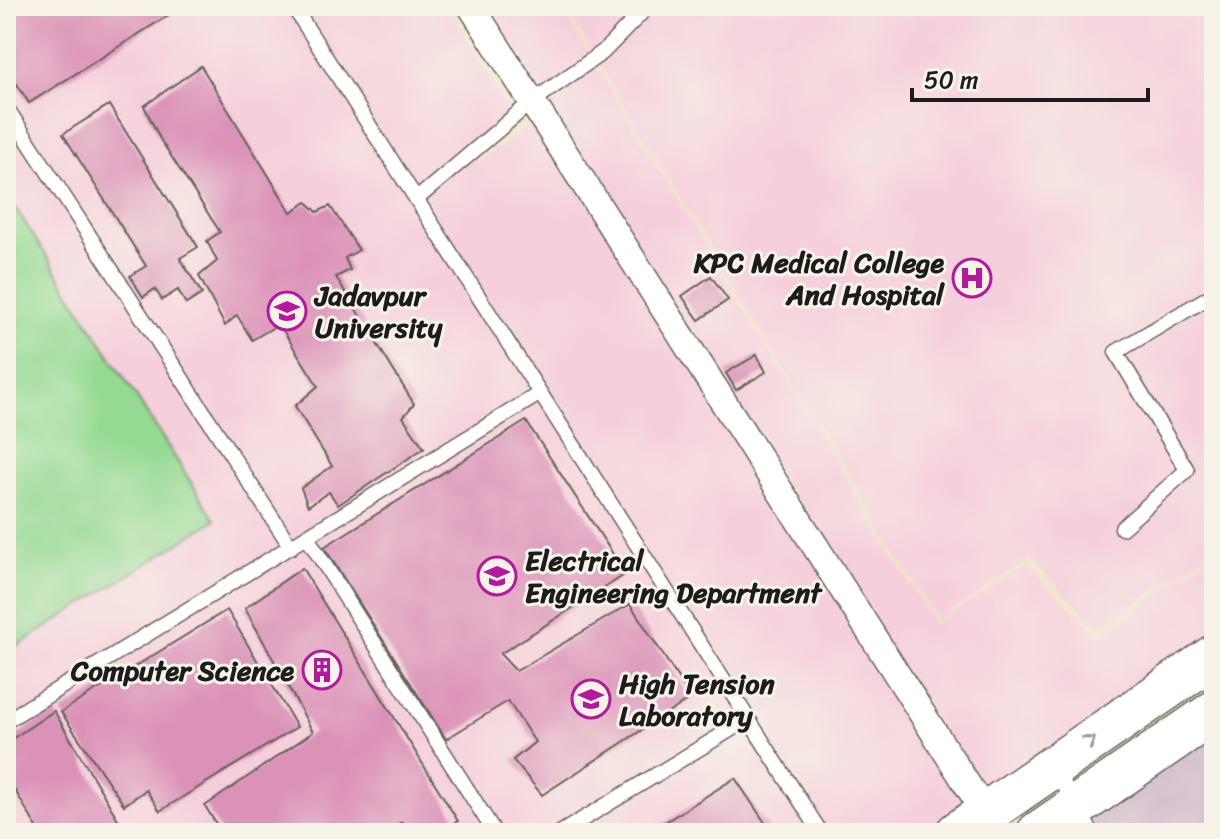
<svg xmlns="http://www.w3.org/2000/svg" width="1220" height="839" viewBox="0 0 1220 839" font-family="Sriracha,sans-serif">
<style>
.built{fill:#f5cfdb}
.industrial{fill:#d1bdcc}
.green{fill:#94da93;stroke:#587b58;stroke-width:2}
.building{fill:#db92b7}
.lines{fill:none;stroke-linecap:round;stroke-linejoin:round}
.service-casing{stroke:#666259;stroke-width:17}
.minor-casing{stroke:#666259;stroke-width:29}
.primary-casing{stroke:#666259;stroke-width:45}
.service{stroke:#fff;stroke-width:14}
.minor{stroke:#fff;stroke-width:26}
.primary{stroke:#fff;stroke-width:42}
.oneway{stroke:#999}
.labels{text-anchor:middle;stroke-width:6;stroke-linejoin:round;paint-order:stroke}
.poi-label{font-size:28px;font-weight:bold;fill:#1c1c1c;stroke:#f7f3e8;text-anchor:start}
</style>
<rect width="100%" height="100%" fill="#f7f3e8"/>
<filter id="ink" filterUnits="userSpaceOnUse"><feTurbulence type="fractalNoise" baseFrequency=".0125" numOctaves="2"/><feDisplacementMap in="SourceGraphic" scale="16" xChannelSelector="R" yChannelSelector="G"/><feConvolveMatrix kernelMatrix="1 2 1 2 8 2 1 2 1" color-interpolation-filters="sRGB"/></filter>
<filter id="wash" filterUnits="userSpaceOnUse"><feTurbulence type="fractalNoise" baseFrequency=".006" numOctaves="4" result="noise"/><feDisplacementMap in="SourceGraphic" scale="32" xChannelSelector="R" yChannelSelector="G"/><feGaussianBlur stdDeviation="1.8" result="paint"/><feColorMatrix in="noise" values="0 0 0 0 0 0 0 0 0 0 0 0 0 0 0 0 0 1.4 0 .05"/><feComposite in="paint" operator="in"/></filter>
<g filter="url(#wash)">
<rect width="100%" height="100%" fill="#efe4c9"/>
<path class="built" d="M6,6H448L510,114L467,149L475,164L540,119L985,831L6,833Z
M483,6H560L934,624L1026,566L1101,636L1214,553V655L988,803Z
M564,6H1214V550L1100,627L1030,559L937,620Z"/>
<path class="industrial" d="M1214,722V833H1020Z"/>
<path class="green" d="M6,193L215,520L6,653Z"/>
<g id="blocks">
<path class="building" d="M6,6H183L29,103L6,67Z
M201,66L291,212L307,202L317,212L330,206L359,250L345,258L350,270L336,277L414,404L403,417L424,448L338,505L329,492L308,506L301,488L332,466L295,406L318,386L279,324L252,340L237,315L225,326L199,276L217,261L207,241L220,232L160,139L144,106Z
M109,105L198,247L180,258L202,294L186,304L178,290L162,300L155,289L143,297L130,276L146,266L63,134Z
M711,276L728,300L699,320L682,296Z
M757,355L766,372L736,390L726,373Z
M526,421L626,574L500,654L516,671L630,604L691,698L542,795L513,760L535,742L508,701L446,739L324,547Z
M302,568L458,821L432,833H407L402,822L383,833H222L205,806L313,732L245,608Z
M227,610L297,727L160,811L146,790L124,805L61,712Z
M54,711L126,833H40L6,775V743Z
M735,778L772,833H648Z"/>
</g>
</g>
<g filter="url(#ink)">
<use href="#blocks" fill-opacity="0" stroke="#666259" stroke-width="2"/>
<g class="lines">
<defs>
<path id="service" d="M293,6L821,833
M6,107L291,547
M418,198L530,103L603,52L648,6
M1122,528L1187,470L1116,352L1214,294
M307,537L495,833
M6,721L539,394
M1055,770L1092,833
M560,833L748,719"/>
<path id="minor" d="M471,6L986,814"/>
<path id="primary" d="M957,833L1214,656
M1038,833L1214,712"/>
</defs>
<use href="#service" class="service-casing"/>
<use href="#minor" class="minor-casing"/>
<use href="#primary" class="primary-casing"/>
<use href="#service" class="service"/>
<use href="#minor" class="minor"/>
<use href="#primary" class="primary"/>
</g>
<defs><path id="oneway-chevron" d="M-2-3.5L2.5 0L-2 3.5" fill="none" stroke-width="1.6" stroke-linecap="round" stroke-linejoin="round" transform="scale(2)"/></defs>
<use class="oneway" href="#oneway-chevron" transform="translate(1090 741) rotate(-34)"/>
</g>
<defs>
<symbol id="hospital-ring" viewBox="-11 -11 22 22"><circle r="9.5" fill="#f7f3e8" stroke="#b5179e" stroke-width="1.5"/><path d="M-5-5h3v3.5h4V-5h3V5h-3V1.5h-4V5h-3Z" fill="#b5179e"/></symbol>
<symbol id="university-ring" viewBox="-11 -11 22 22"><circle r="9.5" fill="#f7f3e8" stroke="#b5179e" stroke-width="1.5"/><path d="M0-5L7-2L0 1L-7-2ZM-4 1L0 2.5L4 1V4Q0 6-4 4Z" fill="#b5179e"/></symbol>
<symbol id="building-ring" viewBox="-11 -11 22 22"><circle r="9.5" fill="#f7f3e8" stroke="#b5179e" stroke-width="1.5"/><path d="M-4-6H4V6H1V3H-1V6H-4ZM-2.5-4.3h1.7v1.8h-1.7ZM.8-4.3h1.7v1.8H.8ZM-2.5-1h1.7V.8h-1.7ZM.8-1h1.7V.8H.8Z" fill="#b5179e"/></symbol>
</defs>
<g fill-rule="evenodd">
<use href="#hospital-ring" x="950" y="256" width="44" height="44"/>
<use href="#university-ring" x="265" y="289" width="44" height="44"/>
<use href="#university-ring" x="475" y="554" width="44" height="44"/>
<use href="#building-ring" x="300" y="648" width="44" height="44"/>
<use href="#university-ring" x="569" y="677" width="44" height="44"/>
</g>
<g class="labels">
<g class="poi-label">
<text x="944" y="272" text-anchor="end">KPC Medical College<tspan x="944" dy="32">And Hospital</tspan></text>
<text x="315" y="305">Jadavpur<tspan x="315" dy="32">University</tspan></text>
<text x="525" y="570">Electrical<tspan x="525" dy="32">Engineering Department</tspan></text>
<text x="294" y="680" text-anchor="end">Computer Science</text>
<text x="619" y="693">High Tension<tspan x="619" dy="32">Laboratory</tspan></text>
</g>
</g>
<rect width="1220" height="839" fill="none" stroke="#f7f3e8" stroke-width="32"/>
<path d="M912 88v12h236v-12" fill="none" stroke="#1c1c1c" stroke-width="4"/>
<text x="924" y="88" font-size="24" fill="#1c1c1c" stroke="#f7f3e8" stroke-width="6" paint-order="stroke">50 m</text>
</svg>
